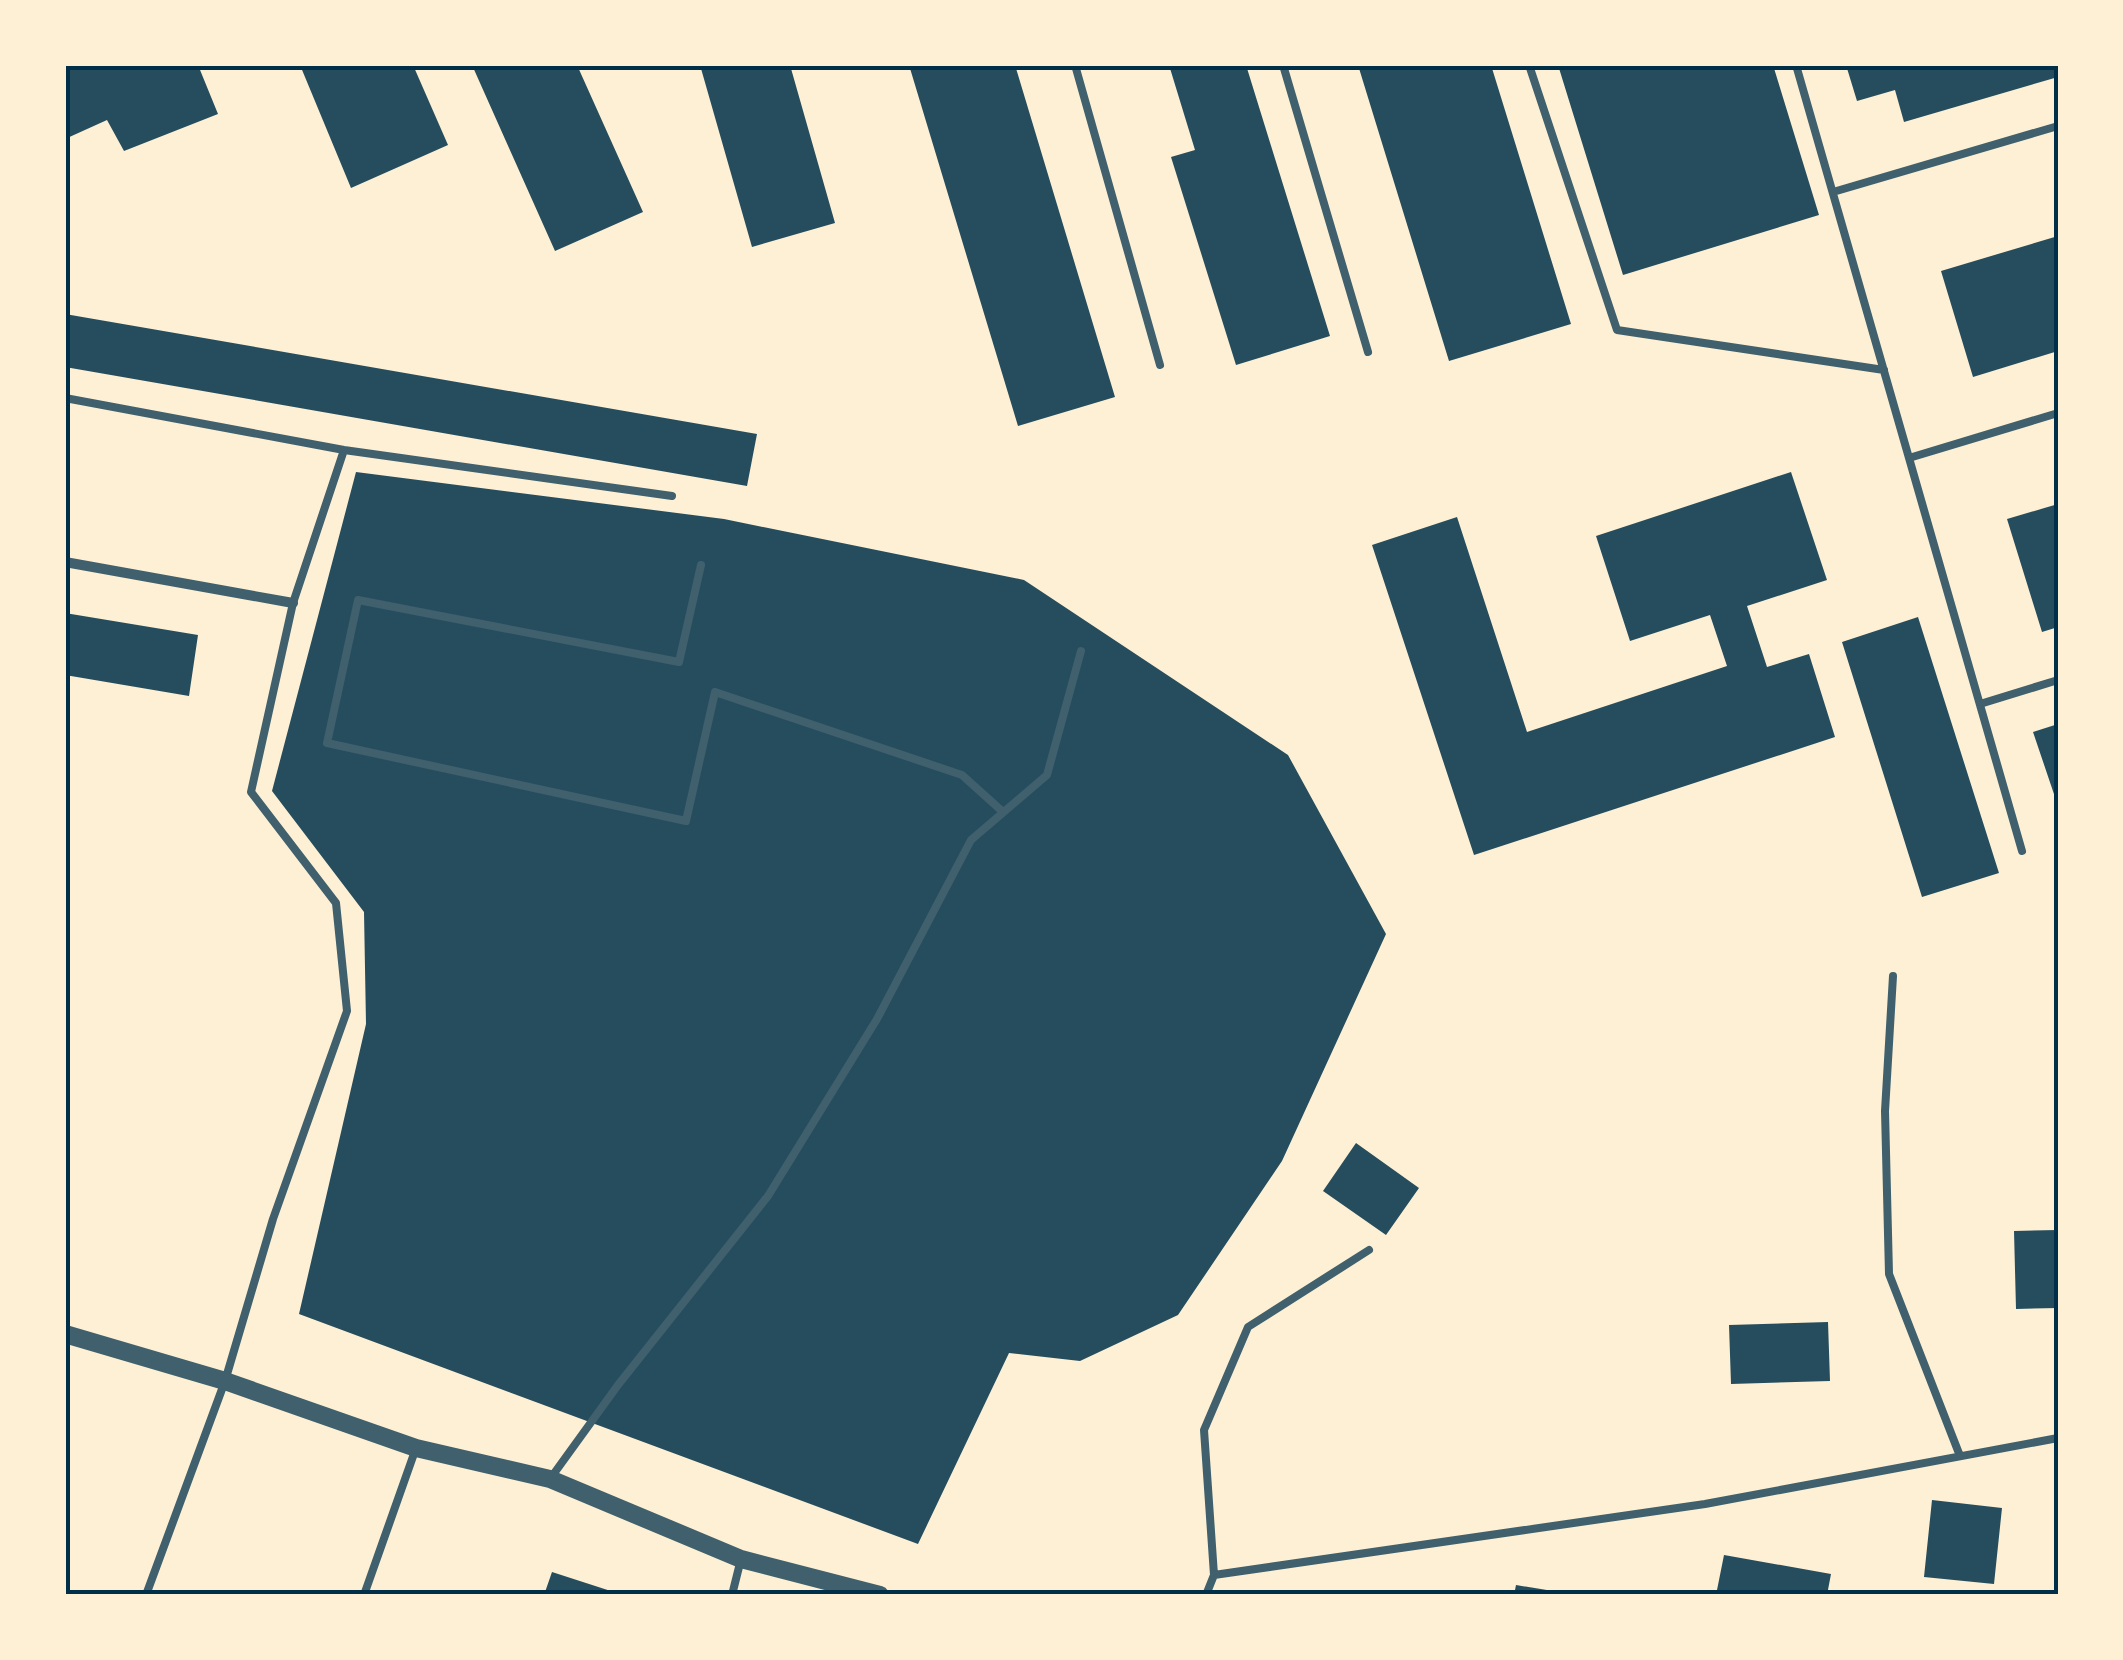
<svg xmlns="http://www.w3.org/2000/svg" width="2123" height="1660" viewBox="0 0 2123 1660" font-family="Montserrat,sans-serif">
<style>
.building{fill:#264d5e}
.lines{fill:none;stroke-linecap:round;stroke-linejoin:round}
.service{stroke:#3f606c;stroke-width:8}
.minor{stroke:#3f606c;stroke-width:10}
.tertiary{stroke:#3f606c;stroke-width:18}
.neatline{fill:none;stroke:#003049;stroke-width:4}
</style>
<rect width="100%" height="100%" fill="#fdf0d5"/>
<path class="building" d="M65,65H198L218,114L124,151L107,120L65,139Z
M300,65H413L448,145L351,188Z
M472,65H577L643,212L555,251Z
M700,65H790L835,223L752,247Z
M909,65H1015L1115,397L1018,426Z
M1169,65H1246L1330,336L1236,365L1171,157L1195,150Z
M1358,65H1491L1571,324L1449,361Z
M1558,65H1773L1819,215L1623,275Z
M1846,65H2058V77L1904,122L1895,90L1857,101Z
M2058,236V351L1973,377L1941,271Z
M65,314L757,434L747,486L65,367Z
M356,472L724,519L1024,580L1288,755L1386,934L1282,1161L1178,1315L1080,1361L1009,1353L918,1544L299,1314L366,1024L364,912L272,791Z
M1791,472L1827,580L1747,606L1767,667L1809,654L1835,737L1474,855L1372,545L1457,517L1527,732L1727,666L1710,615L1630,641L1596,536Z
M2058,504V627L2042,632L2007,519Z
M65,613L198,635L189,696L65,675Z
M1918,617L1999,873L1922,897L1842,642Z
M2058,724V803H2057L2033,732Z
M1356,1143L1419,1188L1386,1235L1323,1191Z
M2058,1230V1308L2016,1309L2014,1231Z
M1828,1322L1830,1381L1731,1384L1729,1325Z
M1932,1500L2002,1508L1994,1584L1924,1577Z
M1724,1555L1831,1574L1827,1595H1716Z
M552,1572L620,1594V1595H544Z
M1516,1585L1565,1593V1595H1514Z"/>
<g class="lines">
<path class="service" d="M1075,65L1160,365
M1283,65L1368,352
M1529,65L1617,330L1884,370
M1796,65L2022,851
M1833,192L2058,126
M65,398L344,450L672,496
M1909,458L2058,413
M701,565L679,662L358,600L327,743L686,821L715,692L962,775L1003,812
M1980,704L2058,680
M1893,976L1885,1111L1889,1274L1960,1456
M550,1479L618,1385L768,1196L877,1019L971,840L1047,775L1081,651
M1214,1575L1204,1430L1248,1327L1369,1250
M146,1595L225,1381L273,1219L347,1011L336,903L251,792L293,603L344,450
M364,1595L416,1448
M732,1595L741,1559
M1206,1595L1214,1575L1705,1504L2058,1438"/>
<path class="minor" d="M65,562L293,603"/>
<path class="tertiary" d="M65,1334L225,1381L416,1448L550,1479L741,1559L880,1595"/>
</g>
<rect width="2123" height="1660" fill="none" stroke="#fdf0d5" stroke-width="135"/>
<rect x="68" y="68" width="1988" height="1524" class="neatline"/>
</svg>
